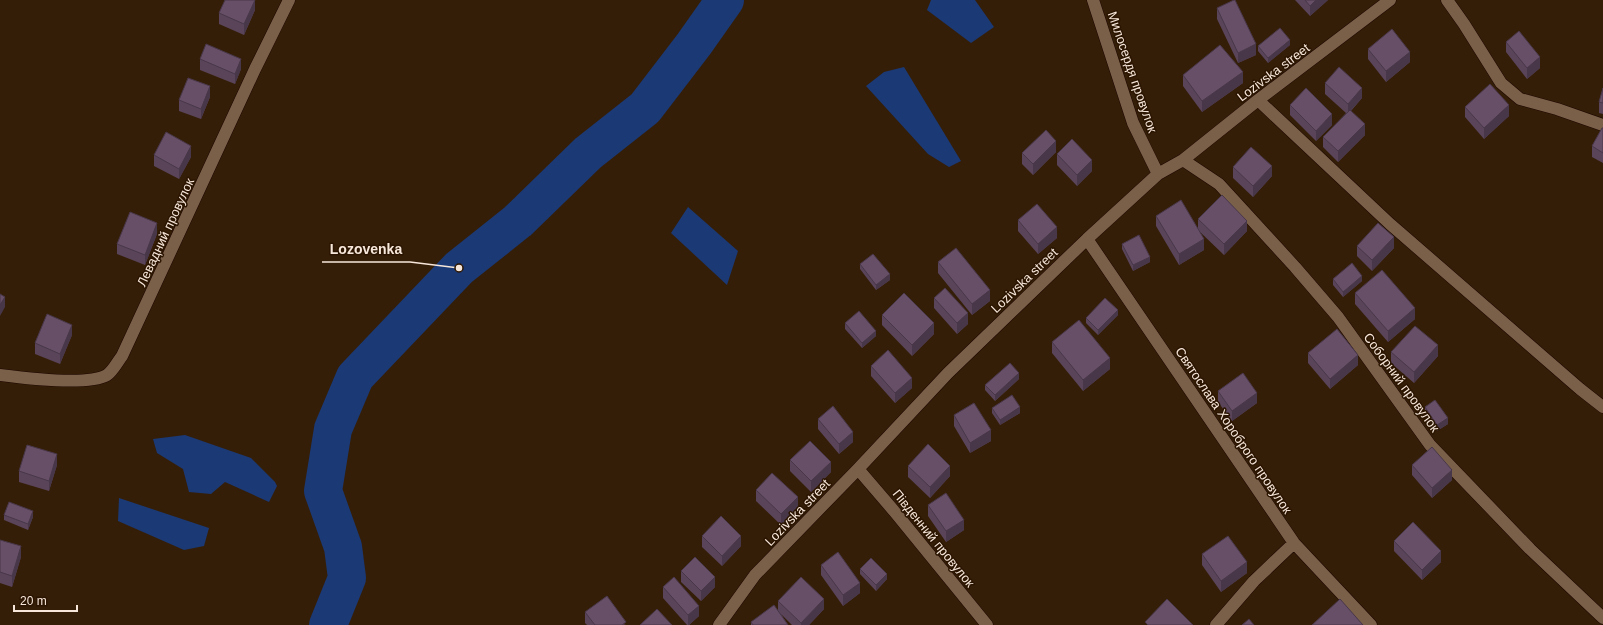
<svg xmlns="http://www.w3.org/2000/svg" width="1603" height="625" viewBox="0 0 1603 625" font-family="Arial,sans-serif">
<style>
.water{fill:#1b3975}
.lines{fill:none;stroke-linecap:round;stroke-linejoin:round}
.river{stroke:#1b3975;stroke-width:38}
.minor-casing{stroke:#1c0700;stroke-width:13}
.minor{stroke:#7b6049;stroke-width:12}
.wall{fill:#594459}
.shaded-wall{fill:#483749}
.building{fill:#674f68;stroke:#483749}
.labels{text-anchor:middle;stroke-width:3;stroke-linejoin:round;paint-order:stroke}
.street-label{font-size:13px;fill:#f7e7da;stroke:#2b1501}
.leader{fill:none;stroke:#f7e7da;stroke-width:1.5}
.callout-dot{fill:#f7e7da;stroke:#2b1501;stroke-width:1.5}
.callout-label{font-size:14px;text-anchor:middle;font-weight:bold;fill:#f7e7da;stroke:#2b1501;stroke-width:3;stroke-linejoin:round;paint-order:stroke}
</style>
<rect width="100%" height="100%" fill="#351e08"/>
<path class="water" d="M931,0H975L994,27L971,43L927,10Z
M904,67L961,161L949,167L928,154L866,86L884,72Z
M688,207L738,251L727,285L671,233Z
M185,435L251,458L275,482L277,486L269,502L225,482L211,494L189,492L183,469L157,453L153,439Z
M119,498L209,528L204,546L184,550L118,521Z"/>
<g class="lines">
<path class="river" d="M328,625L347,578L343,547L323,491L333,429L355,377L459,268L518,221L588,153L645,108L694,44L725,0"/>
<defs>
<path id="minor" d="M1093,0L1133,123L1158,174
M1447,0L1464,24L1501,83L1520,99L1557,109L1603,125
M1258,100L1390,224L1580,389L1603,407
M1183,160L1219,184L1295,267L1338,317L1430,445L1530,549L1603,618
M1087,239L1294,543L1371,625
M0,375C23,378 88,386 107,375C113,371 118,361 122,356L255,69L289,0
M858,469L894,511L987,625
M719,625L755,575L858,469L948,373L1087,239L1158,174L1183,160L1258,100L1390,0
M1216,625L1254,581L1294,543"/>
</defs>
<use href="#minor" class="minor-casing"/>
<use href="#minor" class="minor"/>
</g>
<path class="wall" d="M255,0V10L244,35L219,24V13Z
M1295,0H1328L1310,16Z
M1217,8L1256,55L1238,63L1217,19Z
M1506,42L1540,68L1527,79L1506,52Z
M1290,45L1268,63L1258,51V46Z
M1368,49L1410,62L1386,82L1368,59Z
M200,59L241,69L235,84L200,70Z
M1183,75L1243,83L1202,112L1183,86Z
M1325,83L1362,98L1351,111L1365,135L1338,162L1323,147V137L1346,113L1325,94Z
M1603,88V114L1599,113V102Z
M210,97L201,119L179,111V100Z
M1290,105L1332,125L1316,141L1290,115Z
M1465,107L1509,116L1484,139L1465,117Z
M1603,128V163L1592,157V146Z
M1056,152L1033,175L1022,164V153Z
M1057,154L1092,171L1077,186L1057,165Z
M154,155L191,157L179,179L154,166Z
M1233,167L1272,176L1253,197L1233,178Z
M1156,216L1198,229V219L1247,231L1224,255L1199,231L1204,250L1179,265L1156,226Z
M1018,220L1057,238L1038,254L1018,231Z
M157,234L145,265L117,254V244Z
M1122,244L1150,262L1133,271L1122,249Z
M1357,246L1394,248L1372,271L1357,256Z
M938,262L990,301L972,315L938,273Z
M860,264L890,280L876,290L860,269Z
M1333,279L1362,281L1343,297L1333,285Z
M1355,293L1415,319L1388,342L1355,304Z
M934,298L968,324L957,334L934,308Z
M882,315L934,334L912,356L882,325Z
M1118,315L1098,335L1086,323V318Z
M845,323L876,336L862,348L845,329Z
M72,335L60,364L35,354V343Z
M1052,342L1110,369L1083,391L1052,353Z
M1391,352L1438,356L1414,383L1391,363Z
M1308,353L1358,365L1330,389L1308,363Z
M871,366L912,388L895,403L871,376Z
M1019,379L995,401L985,390V385Z
M1218,391L1257,403L1232,421L1218,402Z
M1425,407L1448,424L1437,431L1425,412Z
M992,408L1020,413L1000,425L992,413Z
M954,415L991,441L970,453L954,426Z
M818,419L853,442L839,454L818,429Z
M790,460L831,472L811,492L790,471Z
M57,465L49,491L19,482V471Z
M1412,465L1452,480L1432,498L1412,475Z
M908,466L950,476L930,498L908,477Z
M756,490L798,508L781,525L756,501Z
M928,505L964,530L946,542L928,516Z
M4,515L33,517L28,530L4,520Z
M702,536L741,546L722,566L702,547Z
M0,540L21,557L12,587L0,583Z
M1394,541L1441,562L1422,580L1394,551Z
M1202,554L1247,573L1221,592L1202,565Z
M821,565L860,593L843,606L821,575Z
M860,569L887,579L876,591L860,574Z
M681,571L715,587L701,601L681,582Z
M663,587L699,616L689,625H687L663,598Z
M778,601L824,609L809,625H792L781,614L788,625H751V622L778,611Z
M585,612L626,625H587L585,623Z"/>
<path class="shaded-wall" d="M255,0V10L244,35V24Z
M1316,0H1328L1310,16V6Z
M1290,40V45L1268,63V58Z
M1256,44V55L1238,63V53Z
M1410,52V62L1386,82V71Z
M1540,57V68L1527,79V68Z
M241,59V69L235,84V74Z
M1243,72V83L1202,112V101Z
M210,86V97L201,119V109Z
M1362,88V98L1348,114V104Z
M1509,105V116L1484,139V128Z
M1332,114V125L1316,141V131Z
M1365,124V135L1338,162V151Z
M1056,141V152L1033,175V164Z
M191,146V157L179,179V169Z
M1092,160V171L1077,186V175Z
M1272,166V176L1253,197V186Z
M1247,221V231L1224,255V244Z
M157,223V234L145,265V255Z
M1057,227V238L1038,254V244Z
M1394,237V248L1372,271V260Z
M1204,239V250L1179,265V254Z
M1150,257V262L1133,271V265Z
M890,274V280L876,290V285Z
M1362,276V281L1343,297V292Z
M990,290V301L972,315V304Z
M5,297V307L0,316V305Z
M1415,308V319L1388,342V331Z
M1118,310V315L1098,335V330Z
M968,313V324L957,334V323Z
M934,323V334L912,356V345Z
M72,325V335L60,364V354Z
M876,331V336L862,348V343Z
M1438,345V356L1414,383V372Z
M1358,355V365L1330,389V379Z
M1110,358V369L1083,391V380Z
M1019,373V379L995,401V395Z
M912,378V388L895,403V393Z
M1257,393V403L1232,421V411Z
M1020,407V413L1000,425V420Z
M1448,418V424L1437,431V425Z
M991,430V441L970,453V443Z
M853,432V442L839,454V444Z
M57,454V465L49,491V481Z
M831,462V472L811,492V481Z
M950,466V476L930,498V487Z
M1452,470V480L1432,498V488Z
M798,497V508L781,525V514Z
M33,511V517L28,530V524Z
M964,520V530L946,542V531Z
M741,536V546L722,566V556Z
M21,546V557L12,587V576Z
M1441,551V562L1422,580V570Z
M1247,562V573L1221,592V581Z
M887,574V579L876,591V585Z
M715,577V587L701,601V591Z
M860,583V593L843,606V595Z
M824,599V609L809,625H801V623Z
M699,606V616L689,625H688V615Z"/>
<path class="building" d="M225,0H255L244,24L219,13Z
M1234,0H1235L1256,44L1238,53L1217,8Z
M1305,0H1316L1310,6Z
M1280,28L1290,40L1268,58L1258,46Z
M1392,29L1410,52L1386,71L1368,49Z
M1519,31L1540,57L1527,68L1506,42Z
M206,44L241,59L235,74L200,59Z
M1220,45L1243,72L1202,101L1183,75Z
M1339,67L1362,88L1348,104L1325,83Z
M188,78L210,86L201,109L179,100Z
M1490,84L1509,105L1484,128L1465,107Z
M1306,88L1332,114L1316,131L1290,105Z
M1603,88V103L1599,102Z
M1350,110L1365,124L1338,151L1323,137Z
M1602,128H1603V153L1592,146Z
M1046,130L1056,141L1033,164L1022,153Z
M166,132L191,146L179,169L154,155Z
M1072,139L1092,160L1077,175L1057,154Z
M1251,147L1272,166L1253,186L1233,167Z
M1222,195L1247,221L1224,244L1198,219Z
M1181,200L1204,239L1179,254L1156,216Z
M1037,204L1057,227L1038,244L1018,220Z
M130,212L157,223L145,255L117,244Z
M1378,223L1394,237L1372,260L1357,246Z
M1139,235L1150,257L1133,265L1122,244Z
M956,248L990,290L972,304L938,262Z
M873,254L890,274L876,285L860,264Z
M1352,263L1362,276L1343,292L1333,279Z
M1382,270L1415,308L1388,331L1355,293Z
M945,288L968,313L957,323L934,298Z
M904,293L934,323L912,345L882,315Z
M0,294L5,297L0,305Z
M1105,298L1118,310L1098,330L1086,318Z
M859,311L876,331L862,343L845,323Z
M47,314L72,325L60,354L35,343Z
M1079,320L1110,358L1083,380L1052,342Z
M1415,326L1438,345L1414,372L1391,352Z
M1337,329L1358,355L1330,379L1308,353Z
M888,350L912,378L895,393L871,366Z
M1010,363L1019,373L995,395L985,385Z
M1243,373L1257,393L1232,411L1218,391Z
M1012,395L1020,407L1000,420L992,408Z
M1435,400L1448,418L1437,425L1425,407Z
M974,403L991,430L970,443L954,415Z
M833,406L853,432L839,444L818,419Z
M810,441L831,462L811,481L790,460Z
M928,444L950,466L930,487L908,466Z
M27,445L57,454L49,481L19,471Z
M1432,447L1452,470L1432,488L1412,465Z
M772,473L798,497L781,514L756,490Z
M946,493L964,520L946,531L928,505Z
M9,502L33,511L28,524L4,515Z
M721,516L741,536L722,556L702,536Z
M1413,522L1441,551L1422,570L1394,541Z
M1228,536L1247,562L1221,581L1202,554Z
M0,540L21,546L12,576L0,572Z
M838,552L860,583L843,595L821,565Z
M695,557L715,577L701,591L681,571Z
M871,558L887,574L876,585L860,569Z
M674,577L699,606L688,615L663,587Z
M801,577L824,599L801,623L778,601Z
M607,596L626,622L622,625H595L585,612Z
M1167,599L1193,625H1148L1145,622Z
M1340,599L1363,625H1312Z
M774,605L788,625H753L751,622Z
M657,609L672,625H640Z
M1249,619L1254,625H1242Z"/>
<g class="labels">
<g class="street-label">
<text transform="translate(1133 72) rotate(71)" y="5">Милосердя провулок</text>
<text transform="translate(1273 72) rotate(-37)" y="5">Lozivska street</text>
<text transform="translate(165 232) rotate(-65)" y="5">Левадний провулок</text>
<text transform="translate(1024 280) rotate(-44)" y="5">Lozivska street</text>
<text transform="translate(1402 382) rotate(54)" y="5">Соборний провулок</text>
<text transform="translate(1234 430) rotate(56)" y="5">Святослава Хороброго провулок</text>
<text transform="translate(797 512) rotate(-46)" y="5">Lozivska street</text>
<text transform="translate(934 538) rotate(51)" y="5">Південний провулок</text>
</g>
</g>
<path class="leader" d="M459 268L410 262H322"/>
<circle class="callout-dot" cx="459" cy="268" r="4"/>
<g class="callout-label">
<text x="366" y="254">Lozovenka</text>
</g>
<path d="M14 605v6h63v-6" fill="none" stroke="#f7e7da" stroke-width="2"/>
<text x="20" y="605" font-size="12" fill="#f7e7da" stroke="#2b1501" stroke-width="3" paint-order="stroke">20 m</text>
</svg>
